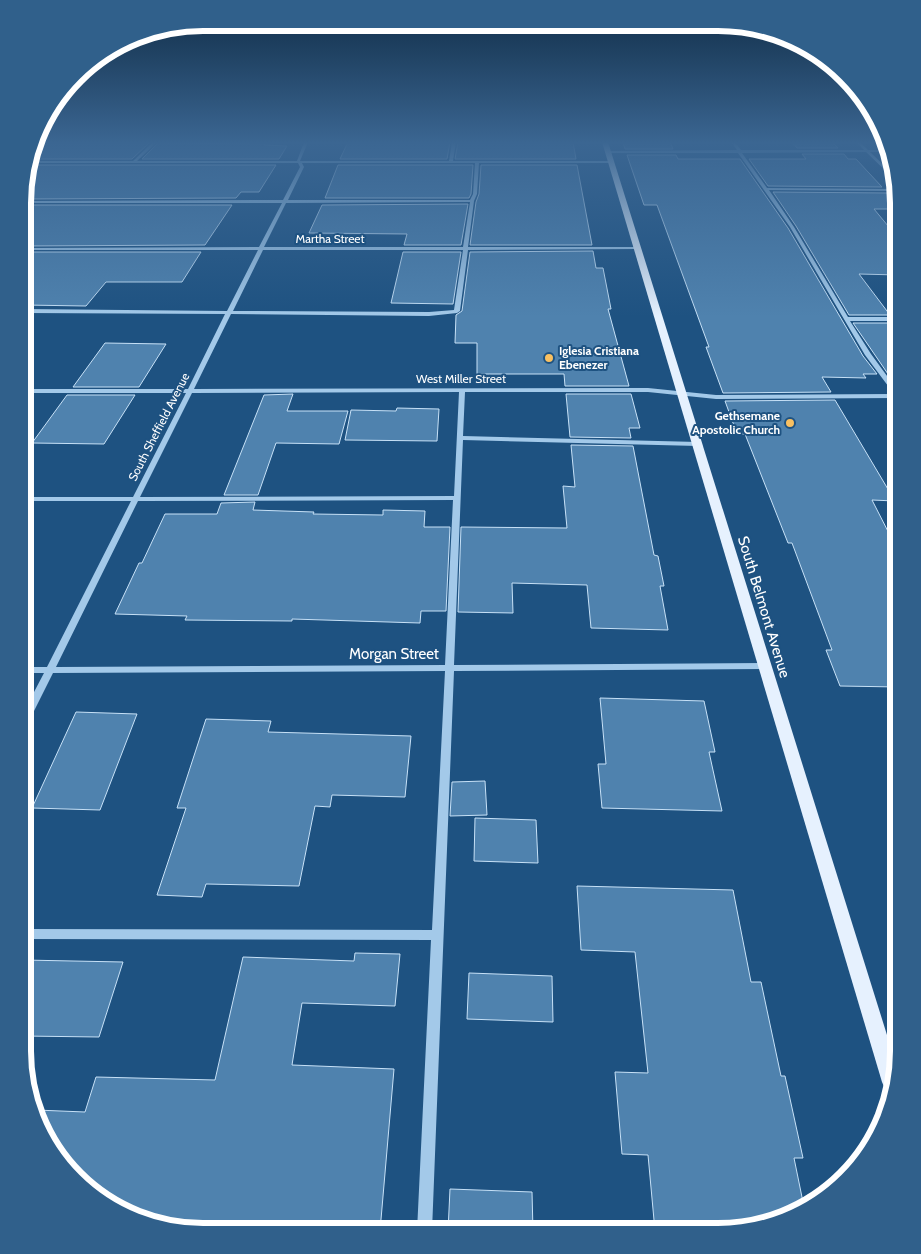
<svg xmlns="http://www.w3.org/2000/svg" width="921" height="1254" viewBox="0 0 921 1254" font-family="Cabin,sans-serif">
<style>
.building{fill:#4f82ae;stroke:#c7e1f7}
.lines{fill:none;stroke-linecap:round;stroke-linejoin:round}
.minor{fill:#a3c9e9;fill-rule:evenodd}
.major{fill:#e6f1fe;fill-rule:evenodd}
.poi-dot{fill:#f8c062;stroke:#1e5281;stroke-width:2}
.labels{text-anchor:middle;stroke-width:4;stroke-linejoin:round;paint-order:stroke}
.far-street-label{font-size:12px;fill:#fff;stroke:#1e5281}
.far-poi-label{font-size:12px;font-weight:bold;fill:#fff;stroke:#1e5281;text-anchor:start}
.street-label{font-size:15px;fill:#fff;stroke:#1e5281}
.rim{fill:none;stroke:#fff;stroke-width:6}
</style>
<rect width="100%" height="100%" fill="#1e5281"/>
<path class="building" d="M37,142H113L149,143L132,159H31Z
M348,142H450L447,159H340Z
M458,142H573L576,159H455Z
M623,142H670L673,149H625Z
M792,142H832L838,148H797Z
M158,143L265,144L264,145L287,146L279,159H142Z
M802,154H844L848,159H856L882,187L768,186L749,159H806Z
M627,155H676L678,159H740L788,228L863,356L877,374H863L866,378L822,377L831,392L723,393L706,347H709L657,205H644Z
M29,164L30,165H276L259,192H241L236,198L24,199V179Z
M338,165H473L471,194L469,198H325Z
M481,165H577L592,245H470L476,202L479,194Z
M773,192L888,193L898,205V209H874L898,238V275L859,274L890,315H849L796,226Z
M468,204L461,245H404L407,234L309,233L322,205Z
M24,205H232L205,245L24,246Z
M593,251L596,268H603L611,309H608L629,386H565L564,374H477V343H455L456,315L462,311L470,252Z
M24,252H201L182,282H106L86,306L24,305Z
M403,252H461L453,304L391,303Z
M853,323H896L898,327V375L888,374Z
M105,343L166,344L139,387H73Z
M293,394L287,411H348L339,444L276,443L258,495H224L264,395Z
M566,394H631L640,428H629L631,438L570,437Z
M67,395H135L104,444L32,443Z
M835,400L895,501L872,500L898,551V687L840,686L826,650H832L792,543H788L745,434H737L725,401Z
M397,408L439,409L437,441L345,440L351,410L396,411Z
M571,445L633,446L654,555L658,556L664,586H660L668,630L591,628L587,585L512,583L513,613L458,612L461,527L567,528L563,486L575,487Z
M255,502L253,510L314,512L313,514L383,515V510L425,511L424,527H450L446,611H421L420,623L292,619V621L185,620L187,616L115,614L139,563H142L165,514H217L221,503Z
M600,698L704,701L715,752H709L722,811L602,808L598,764H606Z
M76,712L137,714L100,810L32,808Z
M206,719L271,721L268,732L411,736L405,797L332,795L330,807L315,806L299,886L206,884L202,897L157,895L186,808H177Z
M485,781L487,815L450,816L452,782Z
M475,818L536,820L538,863L474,861Z
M577,886L733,890L751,982H761L781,1076H785L803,1158H794L804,1207L798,1213L718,1232L655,1231L648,1155L622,1154L615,1072L648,1073L635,952L581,950Z
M355,953L400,954L395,1006L302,1003L292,1065L394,1069L380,1231L258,1227L257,1230H180L102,1201L41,1131L36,1110L85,1112L96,1077L215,1080L243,957L354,961Z
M23,960L123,962L99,1037L23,1036Z
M469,973L552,976L553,1022L467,1019Z
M450,1189L532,1192L533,1231H448Z"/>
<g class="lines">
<path class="minor" d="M153,142H157L137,161H297L304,142H308L300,161H449L452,142H456L453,161H611L612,163H479L477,194L474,201L468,247H637L639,248L637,249L468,250L460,311L457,313L429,316L231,314L194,389L648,388L716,395L894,394L865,355L790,227L738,153H608L607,151L737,150L731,142H735L741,150H864L856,142H860L868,150H886V152H870L892,173V177L866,152L742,153L767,188L895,189L896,191L769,190L794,227L848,317H898V321H850L871,354L898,391V398L716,399L648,392H465L463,436L698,442L701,444L698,446L463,440L454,665L765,663L770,666L765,669L454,671L432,1231H417L431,940L23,939V929L432,930L445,671L53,673L28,723L26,725L23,726V713L44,673H23V667H47L131,501H24V497H133L186,393H24V389H188L225,314L24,313V309L227,311L258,250H24V248L259,247L282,203H24V201L283,200L300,167L298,163H30V161H133ZM302,163H475L473,194L470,200H288L304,167ZM470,202L463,247H264L286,203ZM263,250H463L454,310L429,312L233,311ZM459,392L454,496L140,497L192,393ZM453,500L445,665L56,667L138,501Z"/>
<path class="major" d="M602,142H608L897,1067L889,1090L885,1089L882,1082Z"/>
</g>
<linearGradient id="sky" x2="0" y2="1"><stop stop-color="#102d47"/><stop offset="0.45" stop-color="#3b6692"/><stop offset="1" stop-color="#3b6692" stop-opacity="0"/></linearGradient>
<rect width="921" height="317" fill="url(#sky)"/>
<g class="poi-dot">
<circle cx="549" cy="358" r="5"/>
<circle cx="790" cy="423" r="5"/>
</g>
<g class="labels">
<g class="far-street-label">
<text x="330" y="243">Martha Street</text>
<text x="461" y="383">West Miller Street</text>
<text transform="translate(159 427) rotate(-63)" y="4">South Sheffield Avenue</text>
</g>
<g class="far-poi-label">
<text x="559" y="355">Iglesia Cristiana<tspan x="559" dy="14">Ebenezer</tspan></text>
<text x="780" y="420" text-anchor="end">Gethsemane<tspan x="780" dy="14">Apostolic Church</tspan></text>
</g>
<g class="street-label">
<text transform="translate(764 607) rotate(73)" y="5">South Belmont Avenue</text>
<text x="394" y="659">Morgan Street</text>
</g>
</g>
<path d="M0 0H921V1254H0ZM203 31H718A172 172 0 0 1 890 203V1051A172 172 0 0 1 718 1223H203A172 172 0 0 1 31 1051V203A172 172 0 0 1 203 31Z" fill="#30608b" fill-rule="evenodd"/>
<path class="rim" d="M203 31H718A172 172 0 0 1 890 203V1051A172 172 0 0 1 718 1223H203A172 172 0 0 1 31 1051V203A172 172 0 0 1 203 31Z"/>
</svg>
